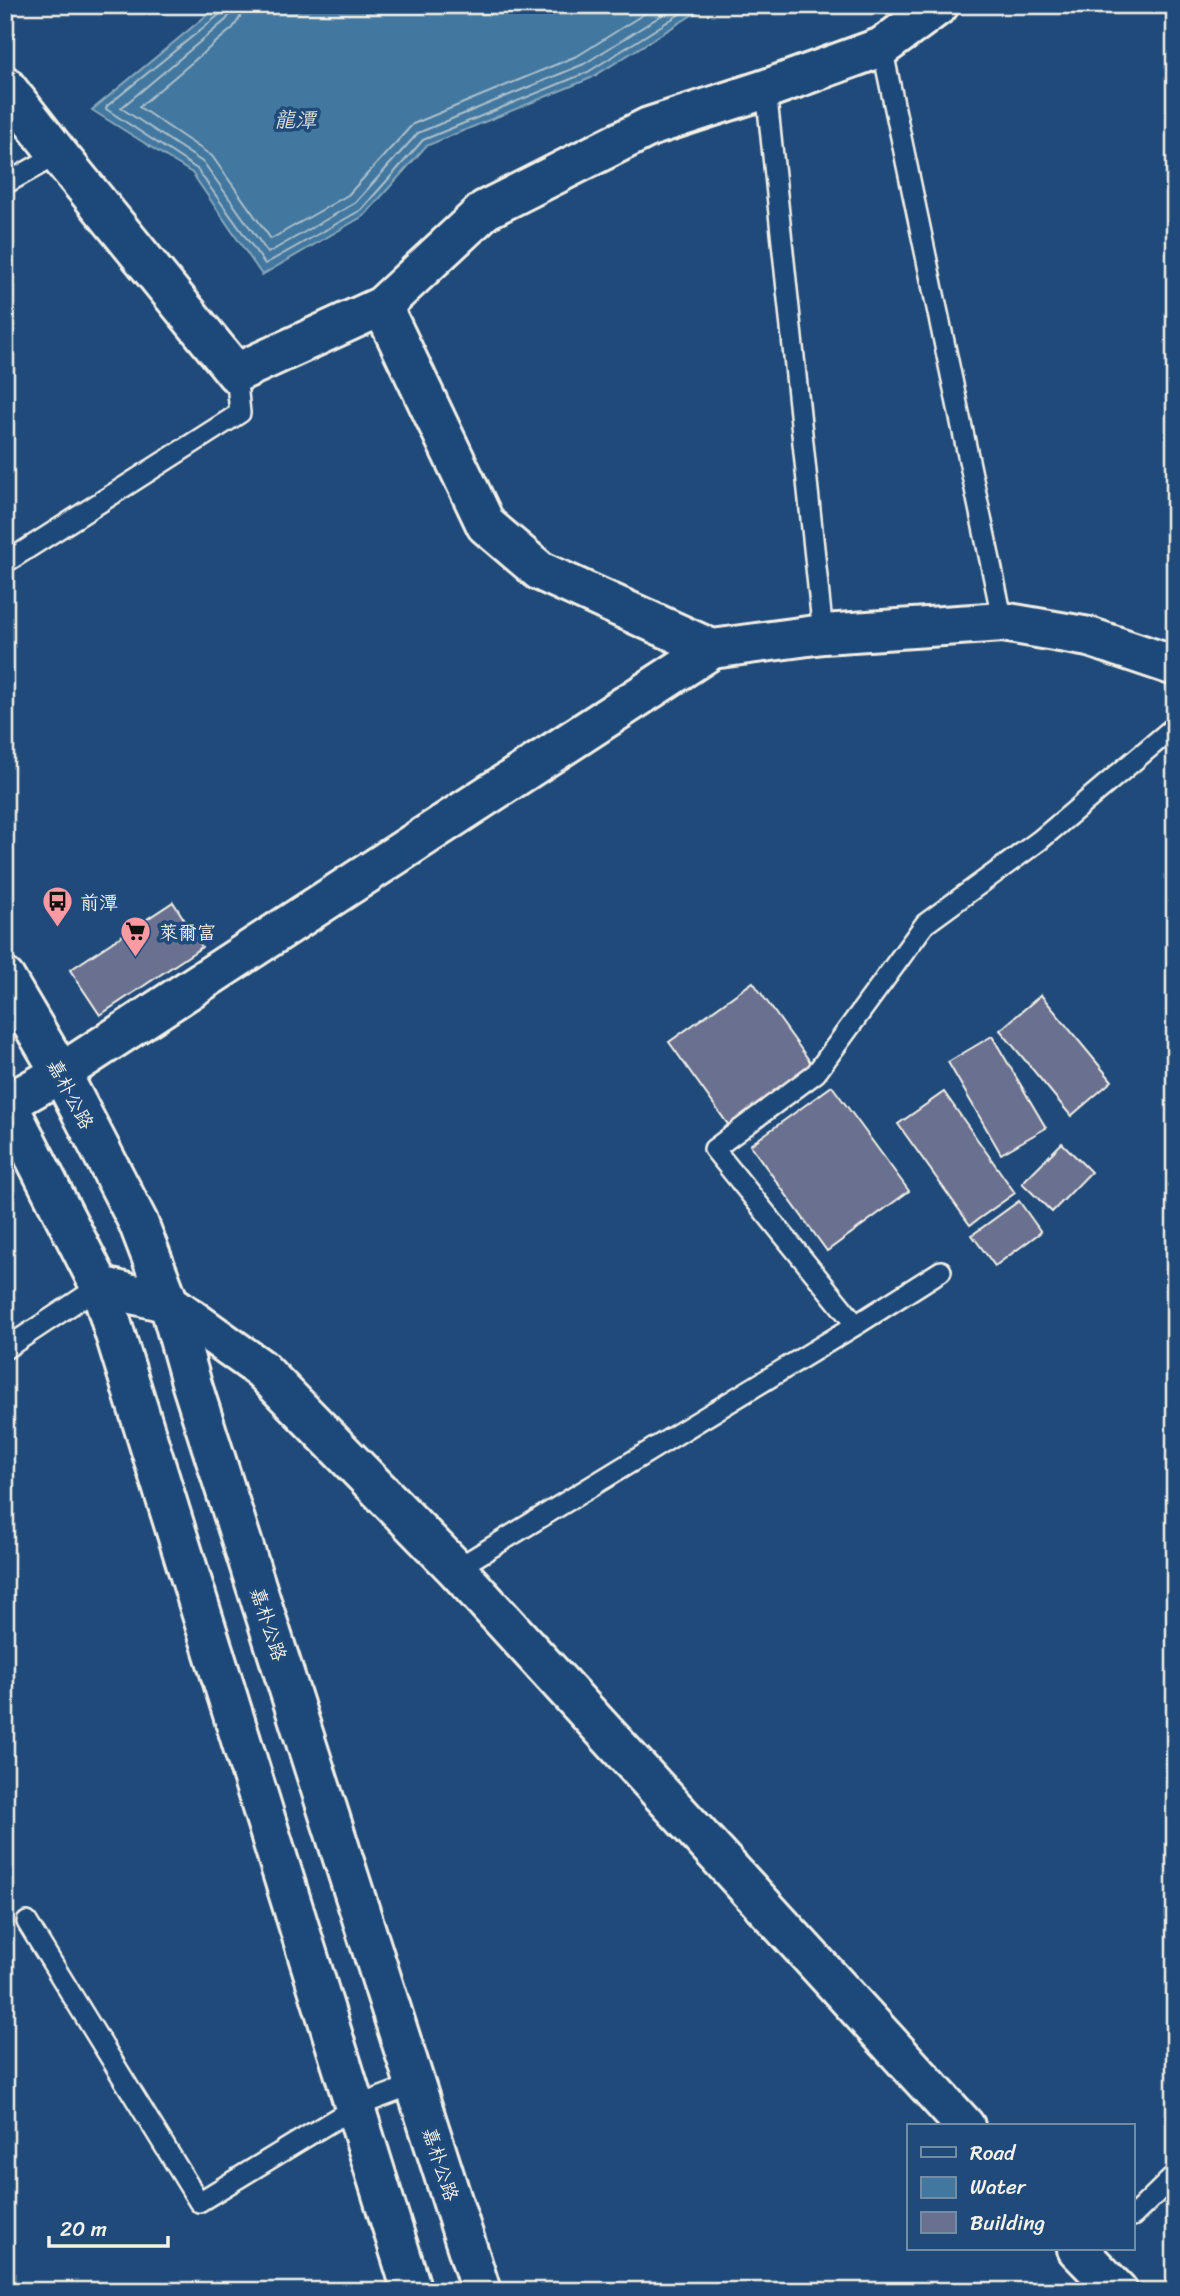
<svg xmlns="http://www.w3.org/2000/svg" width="1180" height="2296" viewBox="0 0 1180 2296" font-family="Sriracha,'LXGW WenKai TC',sans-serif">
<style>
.water{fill:#42779f;stroke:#89a8bc;stroke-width:2}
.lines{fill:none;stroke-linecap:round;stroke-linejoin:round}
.shore{stroke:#adc0cb;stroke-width:2}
.building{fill:#6a708f;stroke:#f4f1e8;stroke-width:2}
.lane-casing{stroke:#f4f1e8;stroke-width:24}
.street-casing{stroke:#f4f1e8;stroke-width:44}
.secondary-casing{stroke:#f4f1e8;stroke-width:44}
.lane{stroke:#1f4a7a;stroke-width:19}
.street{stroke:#1f4a7a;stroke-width:38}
.secondary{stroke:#1f4a7a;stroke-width:38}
.labels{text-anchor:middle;stroke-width:7;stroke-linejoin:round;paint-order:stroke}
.poi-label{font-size:19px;fill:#f4f1e8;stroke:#1f4a7a;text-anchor:start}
.street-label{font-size:19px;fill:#f4f1e8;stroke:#1f4a7a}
.water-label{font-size:21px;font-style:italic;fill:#d9dfdd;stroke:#1f4a7a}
</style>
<rect width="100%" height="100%" fill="#1f4a7a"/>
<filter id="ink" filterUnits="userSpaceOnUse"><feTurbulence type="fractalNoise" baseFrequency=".0143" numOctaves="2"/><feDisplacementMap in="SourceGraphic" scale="14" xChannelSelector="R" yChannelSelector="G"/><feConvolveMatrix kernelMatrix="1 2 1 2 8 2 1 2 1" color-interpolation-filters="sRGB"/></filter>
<g filter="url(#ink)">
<path class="water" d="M219,5H708L591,78L426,146L365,215L262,275L192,173L92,110Z"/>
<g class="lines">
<path class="shore" d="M223,5L220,14L107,106L106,109L197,169L265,264L361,210L423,140L588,72L694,5
M232,5L231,13L226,20L121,108L204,163L268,253L355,203L418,133L584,64L678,5
M242,5L241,16L233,28L139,107L212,156L271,239L348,195L413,124L579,55L658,5"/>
</g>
<path class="building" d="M173,902L202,947L100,1015L70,970Z
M753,982L816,1070L732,1130L669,1042Z
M1041,995L1112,1081L1071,1116L1000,1030Z
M992,1036L1046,1128L1001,1154L948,1062Z
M832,1086L909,1191L827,1251L750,1145Z
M944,1092L1015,1193L970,1225L898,1124Z
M1062,1143L1091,1172L1052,1212L1022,1183Z
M1019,1201L1041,1232L995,1266L972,1235Z"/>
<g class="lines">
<defs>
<path id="lane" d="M882,47L1003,622
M766,89L823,634
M5,184L58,154
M5,563L240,413L236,373
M856,1325L941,1271
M5,1349L100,1286
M456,1569L856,1325L714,1149L816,1073L925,924L1040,840L1175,726
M27,1922L199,2202L355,2107L416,2084
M1133,2216L1175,2175"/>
<path id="street" d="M5,86L58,154L236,373L382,306L485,210L649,127L766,89L882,47L939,5
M382,306L486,525L540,571L712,649L823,634L1003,622L1089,637L1175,666
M5,1105L61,1073L712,649
M100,1286L169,1303"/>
<path id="secondary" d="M5,978L61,1073L138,1222L169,1303L192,1385L481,2291
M5,1099L100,1286L412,2291
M169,1303L261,1369L456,1569L965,2126
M1077,2249L1118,2291"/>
</defs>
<use href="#lane" class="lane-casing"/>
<use href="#street" class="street-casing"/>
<use href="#secondary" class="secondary-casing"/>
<use href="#lane" class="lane"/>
<use href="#street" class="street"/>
<use href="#secondary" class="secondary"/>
</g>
</g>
<defs>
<symbol id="bus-pin" viewBox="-11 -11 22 30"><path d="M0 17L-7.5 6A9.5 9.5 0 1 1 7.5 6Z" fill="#ff9aa2" stroke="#1f4a7a"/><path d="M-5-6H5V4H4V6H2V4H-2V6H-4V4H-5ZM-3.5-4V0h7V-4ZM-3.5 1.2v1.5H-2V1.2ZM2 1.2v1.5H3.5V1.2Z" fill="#111"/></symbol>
<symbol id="supermarket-pin" viewBox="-11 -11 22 30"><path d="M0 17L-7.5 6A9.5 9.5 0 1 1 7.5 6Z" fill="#ff9aa2" stroke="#1f4a7a"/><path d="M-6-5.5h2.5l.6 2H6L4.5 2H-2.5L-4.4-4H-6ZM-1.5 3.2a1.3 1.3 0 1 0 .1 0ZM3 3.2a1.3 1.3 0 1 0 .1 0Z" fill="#111"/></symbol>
</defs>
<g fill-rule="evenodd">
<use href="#bus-pin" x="40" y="884" width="35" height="47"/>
<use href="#supermarket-pin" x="118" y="914" width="35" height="47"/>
</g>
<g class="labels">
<g class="poi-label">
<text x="80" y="909">前潭</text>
<text x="159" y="939">萊爾富</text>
</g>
<g class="street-label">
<text transform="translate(71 1094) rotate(62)" y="7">嘉朴公路</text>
<text transform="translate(269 1624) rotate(72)" y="7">嘉朴公路</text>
<text transform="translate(441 2164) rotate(72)" y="7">嘉朴公路</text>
</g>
<g class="water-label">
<text x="295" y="127">龍潭</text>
</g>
</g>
<rect width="1180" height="2296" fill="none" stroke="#1f4a7a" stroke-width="28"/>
<rect x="14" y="14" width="1152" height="2268" fill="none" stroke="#f4f1e8" stroke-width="2.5" filter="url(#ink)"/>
<rect x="907" y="2124" width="228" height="126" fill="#1f4a7a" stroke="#748da6" stroke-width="2"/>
<rect x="921" y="2147" width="35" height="10" fill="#1f4a7a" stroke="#748da6" stroke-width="2"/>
<text x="970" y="2160" font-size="21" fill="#f4f1e8">Road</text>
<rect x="921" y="2177" width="35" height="21" fill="#42779f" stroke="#748da6" stroke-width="2"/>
<text x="970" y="2194" font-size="21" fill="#f4f1e8">Water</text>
<rect x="921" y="2212" width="35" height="21" fill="#6a708f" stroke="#748da6" stroke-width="2"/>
<text x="970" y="2230" font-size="21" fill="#f4f1e8">Building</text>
<path d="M49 2236v10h119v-10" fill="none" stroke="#f4f1e8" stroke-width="3.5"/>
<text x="60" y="2236" font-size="21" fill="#f4f1e8" stroke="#1f4a7a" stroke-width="5" paint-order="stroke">20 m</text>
</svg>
